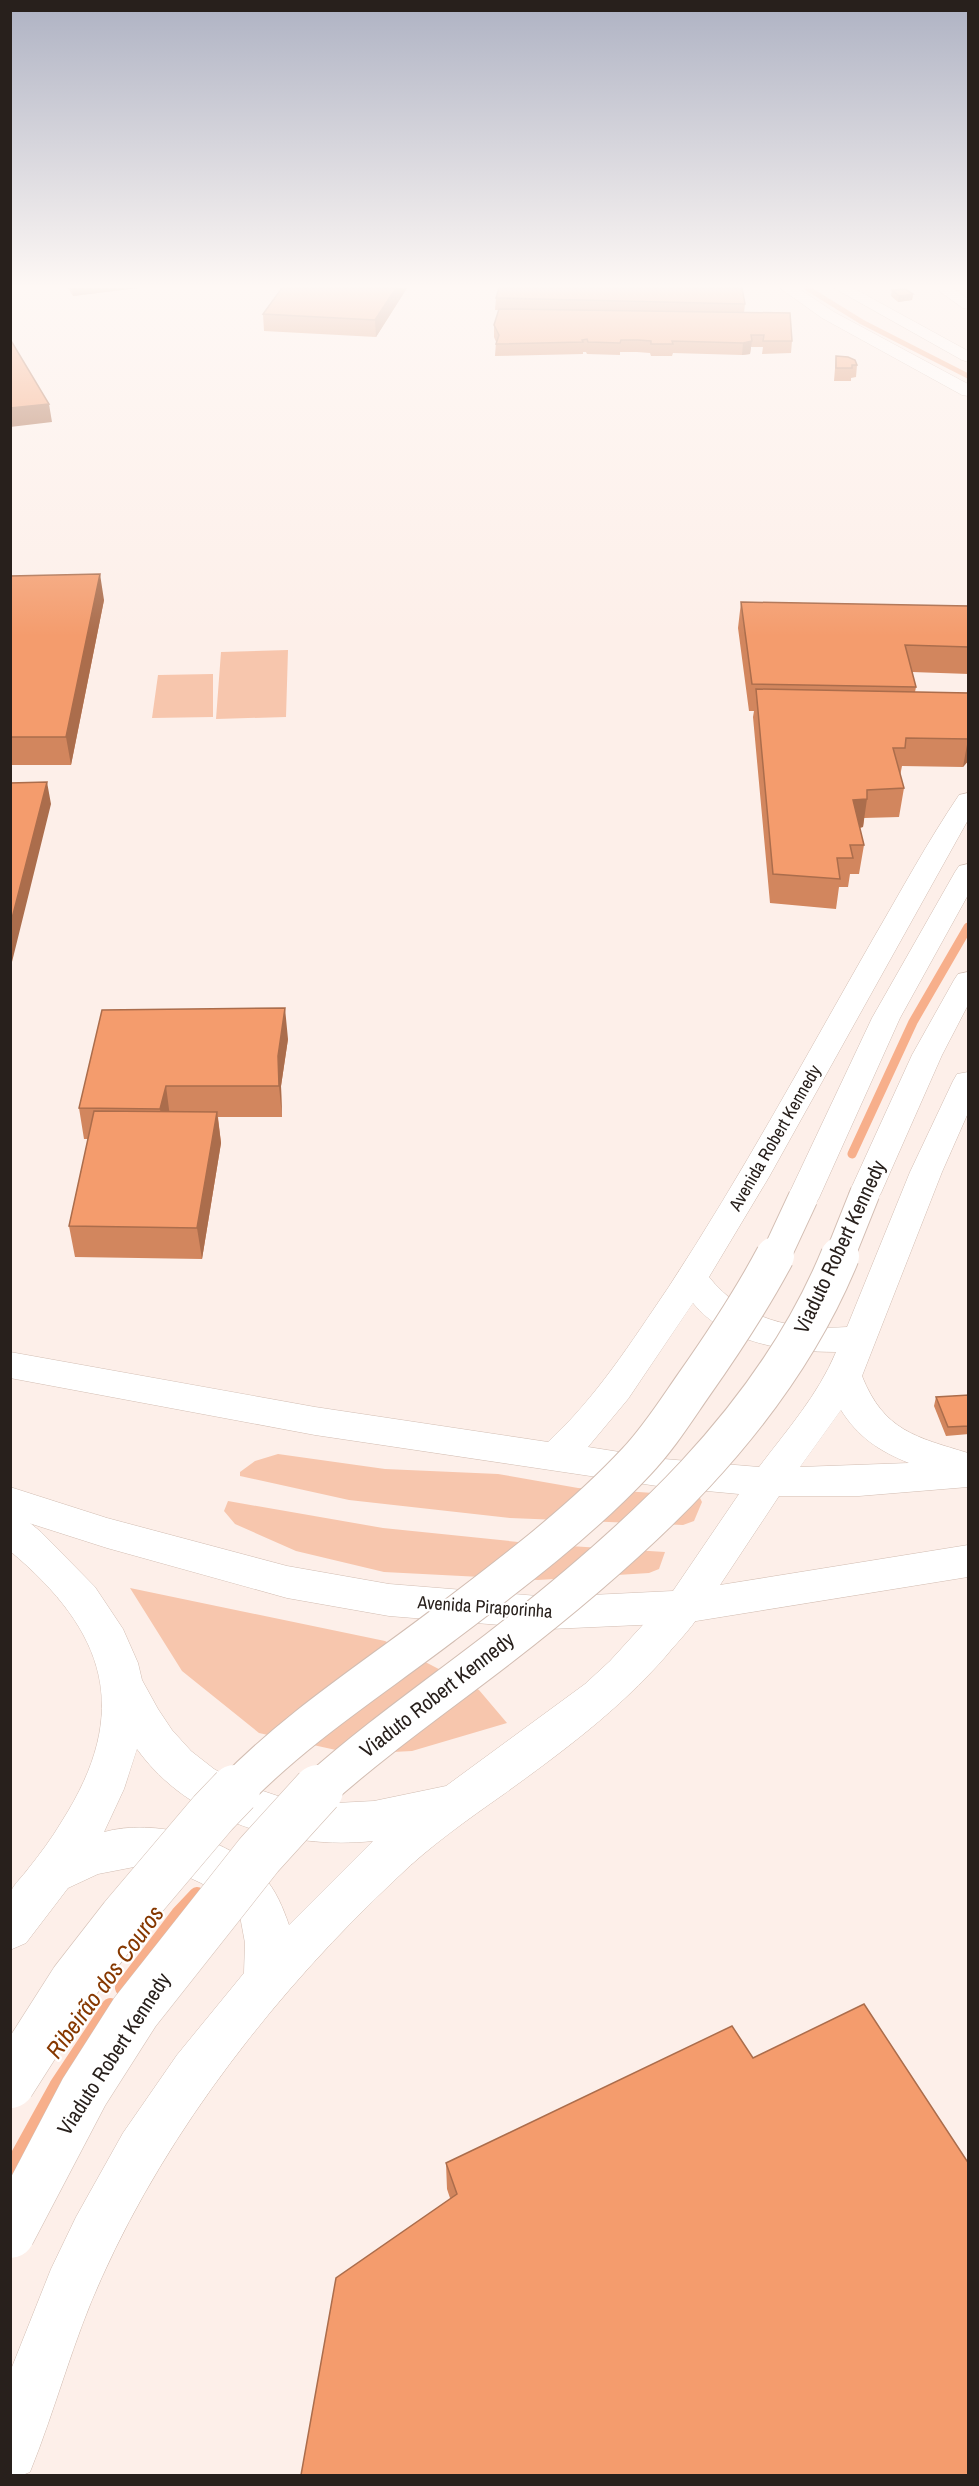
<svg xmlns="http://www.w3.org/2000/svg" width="979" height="2486" viewBox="0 0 979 2486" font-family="'Archivo Narrow',sans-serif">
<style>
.green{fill:#f7c6ad}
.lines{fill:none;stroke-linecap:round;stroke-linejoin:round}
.stream-far2{stroke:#f7af8b;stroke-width:5}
.stream-far1{stroke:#f7af8b;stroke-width:9}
.stream{stroke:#f7af8b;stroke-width:16}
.street-casing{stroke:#d2bdb2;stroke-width:1}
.secondary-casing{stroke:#d2bdb2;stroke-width:1}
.primary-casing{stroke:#d2bdb2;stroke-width:1}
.street{fill:#fff;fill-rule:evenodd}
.secondary{fill:#fff;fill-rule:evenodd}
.primary{fill:#fff;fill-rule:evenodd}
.secondary-bridge-far2-casing{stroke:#d2bdb2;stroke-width:31;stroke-linecap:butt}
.secondary-bridge-far1-casing{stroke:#d2bdb2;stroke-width:40;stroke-linecap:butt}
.secondary-bridge-casing{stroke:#d2bdb2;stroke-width:51;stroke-linecap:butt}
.secondary-bridge-far2{stroke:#fff;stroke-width:29}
.secondary-bridge-far1{stroke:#fff;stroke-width:38}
.secondary-bridge{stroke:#fff;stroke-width:50}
.wall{fill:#d2865e}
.shaded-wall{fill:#ab6d4c}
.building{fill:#f49c6d;stroke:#ab6d4c;stroke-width:1.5}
.labels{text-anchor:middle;stroke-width:4.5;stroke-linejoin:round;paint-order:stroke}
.street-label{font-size:18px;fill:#28201c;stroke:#fff}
.near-street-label{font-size:21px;fill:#28201c;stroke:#fff}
.near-water-label{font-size:24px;font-style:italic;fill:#863800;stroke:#fff}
</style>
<rect width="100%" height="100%" fill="#fdefe9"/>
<path class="green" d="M288,650L286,717L216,719L221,652Z
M213,674V717L152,718L158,675Z
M278,1454L385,1469L498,1474L578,1488L699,1496L702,1502L694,1521L683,1525L510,1518L349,1500L240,1476V1472L255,1461Z
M228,1501L383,1528L538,1544L665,1552L659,1569L649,1573L538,1580L384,1572L296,1551L235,1524L224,1511Z
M130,1588L385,1641L479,1690L507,1723L412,1751L354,1754L259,1733L182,1671Z"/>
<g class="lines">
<path class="stream-far2" d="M807,288L862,322L968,376"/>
<path class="stream-far1" d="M852,1154L913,1022L968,927"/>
<path class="stream" d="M123,1988L179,1914L197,1895
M10,2171L57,2086L110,2006"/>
<defs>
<path id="street" d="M935,288H953L968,299V309L963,308Z"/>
<path id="secondary" d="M968,864V895L900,1018L819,1198L814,1206L803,1209L792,1206L787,1198L872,1018L955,872L959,866Z
M968,972V1005L942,1055L881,1193L876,1201L865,1204L854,1201L849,1193L912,1055L954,980L958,974Z
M10,1514L24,1518L41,1532L95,1587L123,1629L138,1663L142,1680L158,1709L172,1730L191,1751L214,1769L239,1783L278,1796L307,1801L336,1803L374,1801L446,1786L585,1684L610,1661L670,1595L684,1591L698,1595L704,1607C695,1625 679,1640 666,1656C619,1710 562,1752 504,1794C467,1820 430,1846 398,1877C279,1988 169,2128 102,2277C73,2340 56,2408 30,2472L20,2476H10V2372L51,2269L76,2217L123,2133L177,2055L244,1973L245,1943L240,1916L218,1893L201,1883L173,1870L134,1867L98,1874L68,1888L26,1943L10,1950C10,1938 8,1898 11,1891C15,1883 23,1876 28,1869C40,1854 52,1838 62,1821C132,1711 107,1632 10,1551ZM137,1749C189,1822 288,1850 373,1841L289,1925C283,1908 276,1890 263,1876C228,1837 153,1818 104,1832L124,1789Z"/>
<path id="primary" d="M780,288H798L834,312L968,384V396L962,395L822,318Z
M834,288H853L968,351V362L962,360Z
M968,793V820L769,1177L709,1277C743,1320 794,1331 847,1327L910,1172L953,1081L957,1074L968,1072V1113L942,1172L862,1376C884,1431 916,1437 968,1453V1487L859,1496H779L720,1585L968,1545V1577L684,1623L550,1629L389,1616L287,1598L107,1548L10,1517V1487L107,1518L287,1566L389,1584L550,1597L673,1591L739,1494L664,1487L315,1435L10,1378V1352L315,1407L548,1442C596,1398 632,1341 668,1288C742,1175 806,1056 873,939C901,891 928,841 959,795ZM693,1303C726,1344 787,1352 836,1352C818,1395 787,1430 759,1467L664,1459L588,1447L628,1399ZM841,1410C858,1437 879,1451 909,1463L800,1467Z"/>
</defs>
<use href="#street" class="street-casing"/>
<use href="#secondary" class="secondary-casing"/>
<use href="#primary" class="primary-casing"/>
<use href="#street" class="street"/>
<use href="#secondary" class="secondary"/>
<use href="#primary" class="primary"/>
<defs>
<path id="secondary-bridge-far2" d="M775,1258L803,1198
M839,1258L865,1193"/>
<path id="secondary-bridge-far1" d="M234,1792C297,1727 371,1680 442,1626C508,1576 580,1522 636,1462C658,1439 675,1412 693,1386C724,1342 750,1303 775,1256
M316,1792C374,1740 437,1696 498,1649C635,1543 773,1420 840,1256"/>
<path id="secondary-bridge" d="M10,2083L75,1981L124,1918L213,1813L235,1790
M10,2233L84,2092L135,2012L259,1855L318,1790"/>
</defs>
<use href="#secondary-bridge-far2" class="secondary-bridge-far2-casing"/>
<use href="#secondary-bridge-far1" class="secondary-bridge-far1-casing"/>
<use href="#secondary-bridge" class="secondary-bridge-casing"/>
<use href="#secondary-bridge-far2" class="secondary-bridge-far2"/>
<use href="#secondary-bridge-far1" class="secondary-bridge-far1"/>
<use href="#secondary-bridge" class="secondary-bridge"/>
</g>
<path class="wall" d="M68,288H138L73,296Z
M282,288H407L376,337L264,331L263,314Z
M892,290L913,294L912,300L898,302L891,296Z
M496,298L745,304L744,313L792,341L791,353L762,354L763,347H751L750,354L742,355L673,353L672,356H651L650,353L637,352H620V355L587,354L586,352H583V354L495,356L496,342L494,337V325L499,310H495Z
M836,356L857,365L856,377L851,378V381H834Z
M10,576L104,600L71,765H10Z
M741,602L969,606V674L912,672L916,687L915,692L969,693V760L963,767L902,766L900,776L904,788L899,817L864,818L863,827L860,828L864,845L859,874H850L848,887H839L836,909L770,903L753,717L754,711H749L738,628Z
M288,1039L281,1086L282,1117H218L221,1143L202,1259L75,1257L69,1226L88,1139H84L79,1108Z
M969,1395V1434L946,1436L934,1406L936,1397Z
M753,2058L969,2164L450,2198L447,2189L446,2163Z"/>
<path class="shaded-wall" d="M72,288H138L73,296Z
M396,288H407L376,337L375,320Z
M913,294L912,300L898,302L899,296Z
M752,341L750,354L742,355L743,343Z
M49,404L52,422L10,427V408Z
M100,574L104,600L71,765L66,737Z
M968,739L969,760L963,767Z
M47,782L51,804L10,970V926Z
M867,799L863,827L849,829L853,800Z
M285,1008L288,1039L281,1086L282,1117L279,1086L278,1056Z
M166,1086L170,1117L165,1140L160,1109Z
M217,1112L221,1143L202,1259L197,1228Z"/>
<path class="building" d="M282,288H396L375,320L263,314Z
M499,288H742L745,304L496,298Z
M905,289L913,294L899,296L892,290Z
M499,309L790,313L792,341H763L764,335H751L752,341L743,343L672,341L673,344H651V341L638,340H621L620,343L588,342L587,339L582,340L583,342L496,344L499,335L494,325Z
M10,339L49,404L10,408Z
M836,356L848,357L855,360L857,365H852V368H836Z
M100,574L66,737H10V576Z
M741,602L969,606V647L905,645L916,687L752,684Z
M756,689L969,693V739L906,738L905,748H893L904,788L867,790V799L853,800L864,845H850L853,858H837L840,879L773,874Z
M47,782L10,926V783Z
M285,1008L278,1056L279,1086H166L160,1109L79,1108L102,1010Z
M94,1111L217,1112L197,1228L69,1226Z
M969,1395V1426L948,1427L936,1397Z
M864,2004L969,2164V2475H301L336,2278L457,2194L446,2163L732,2026L753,2058Z"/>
<linearGradient id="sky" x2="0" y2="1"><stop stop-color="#aeb2c3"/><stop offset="0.45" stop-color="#fef8f5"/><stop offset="1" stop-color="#fef8f5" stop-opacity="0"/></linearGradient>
<rect width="979" height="636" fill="url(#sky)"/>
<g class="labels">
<g class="street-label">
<text transform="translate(775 1138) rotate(-60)" y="6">Avenida Robert Kennedy</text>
<text transform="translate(485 1607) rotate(4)" y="6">Avenida Piraporinha</text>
</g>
<g class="near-street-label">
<text transform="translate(840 1247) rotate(-65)" y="7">Viaduto Robert Kennedy</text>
<text transform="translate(437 1695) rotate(-38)" y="7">Viaduto Robert Kennedy</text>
<text transform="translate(114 2054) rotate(-57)" y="7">Viaduto Robert Kennedy</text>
</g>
<g class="near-water-label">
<text transform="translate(105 1982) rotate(-54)" y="8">Ribeirão dos Couros</text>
</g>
</g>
<rect width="979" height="2486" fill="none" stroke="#28201c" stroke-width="24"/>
</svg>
